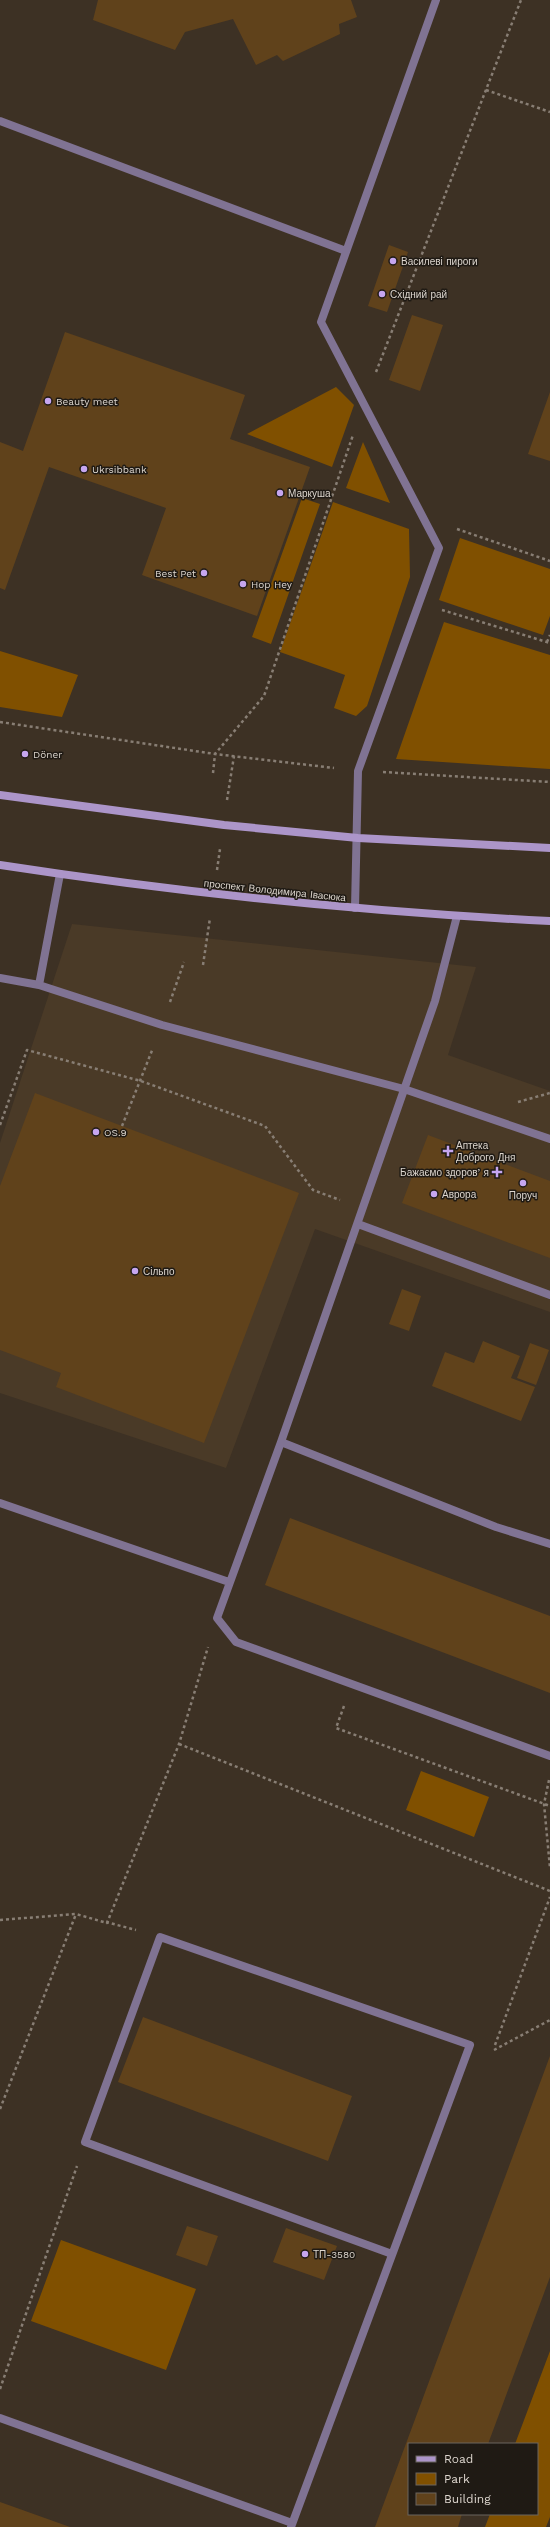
<svg xmlns="http://www.w3.org/2000/svg" width="550" height="2527" viewBox="0 0 550 2527" font-family="'Work Sans',sans-serif">
<style>
.built{fill:#4a3a27}
.green{fill:#805000}
.building{fill:#60421b}
.lines{fill:none;stroke-linecap:round;stroke-linejoin:round}
.path{stroke:#887e74;stroke-width:2.5;stroke-dasharray:3 3;stroke-linecap:butt}
.service{stroke:#807393;stroke-width:8}
.secondary{stroke:#ac95c9;stroke-width:8}
.poi-dot{fill:#c6a6f0;stroke:#1f1a14;stroke-width:1.5}
.labels{text-anchor:middle;stroke-width:3;stroke-linejoin:round;paint-order:stroke}
.poi-label{font-size:10px;fill:#ddd6ce;stroke:#1f1a14;text-anchor:start}
.street-label{font-size:10px;fill:#ddd6ce;stroke:#1f1a14}
</style>
<rect width="100%" height="100%" fill="#3d3124"/>
<path class="built" d="M72,924L476,967L448,1055L550,1091V1312L315,1229L226,1468L0,1393V1143Z"/>
<path class="green" d="M336,387L354,405L332,467L247,434Z
M363,442L390,503L346,488Z
M302,498L320,504L271,644L252,637Z
M333,502L409,529L410,577L367,706L356,716L334,708L345,675L280,652Z
M460,538L550,569V616L543,635L439,600Z
M444,622L550,655V769L396,759Z
M0,651L78,675L62,717L0,707Z
M421,1771L489,1797L474,1837L406,1810Z
M61,2240L196,2289L166,2370L31,2321Z
M550,2351V2517L546,2527H485L490,2514H537V2444H515Z"/>
<path class="building" d="M98,0H351L357,17L339,24L340,34L283,61L277,55L256,65L233,19L185,32L175,50L93,20Z
M389,245L408,252L387,312L368,306Z
M412,315L443,325L420,391L389,380Z
M65,332L245,395L230,439L310,467L257,616L142,575L166,508L49,467L5,590L0,588V442L23,451Z
M550,392V461L528,454Z
M35,1093L299,1193L204,1443L56,1387L61,1373L0,1350V1186Z
M428,1135L550,1181V1258L402,1203Z
M402,1289L421,1296L409,1331L389,1324Z
M483,1341L520,1356L511,1378L535,1387L521,1421L432,1386L445,1352L474,1363Z
M530,1343L549,1350L536,1385L517,1378Z
M290,1518L550,1616V1693L265,1585Z
M143,2017L352,2096L328,2161L118,2082Z
M550,2056V2277L488,2444H409V2514H462L458,2527H375Z
M187,2226L218,2236L207,2266L176,2255Z
M286,2228L337,2246L324,2280L273,2262Z
M0,2502L70,2527H0Z"/>
<g class="lines">
<path class="path" d="M486,90L550,112
M376,372L521,0
M457,529L550,561
M442,610L550,643
M547,642L550,635
M0,722L215,754L334,768
M383,772L550,782
M213,773L215,754L264,696L353,435
M227,800L234,756
M217,870L220,849
M203,965L210,918
M170,1002L184,962
M518,1102L550,1093
M0,1125L27,1050L141,1081L265,1126L313,1190L340,1200
M122,1126L153,1048
M344,1706L336,1728L550,1806
M179,1744L550,1891
M549,1780L544,1804L550,1868
M0,1920L76,1914L107,1923L179,1744L208,1647
M106,1922L136,1930
M495,2045L550,1897
M494,2050L550,2020
M0,2109L76,1914
M0,2389L77,2166"/>
<path class="service" d="M0,121L346,251
M355,908L358,771L439,548L321,322L436,0
M457,916L435,1001L281,1442L217,1618L236,1642L550,1756
M0,978L39,985L162,1025L404,1089L550,1139
M39,985L60,874
M358,1224L550,1295
M281,1442L496,1527L550,1544
M0,1503L229,1582
M0,2418L292,2523
M291,2527L470,2045L160,1937L85,2142L392,2254"/>
<path class="secondary" d="M0,795L224,825L358,838L550,848
M0,865C182,893 366,912 550,921"/>
</g>
<g class="poi-dot">
<circle cx="393" cy="261" r="4"/>
<circle cx="382" cy="294" r="4"/>
<circle cx="48" cy="401" r="4"/>
<circle cx="84" cy="469" r="4"/>
<circle cx="280" cy="493" r="4"/>
<circle cx="204" cy="573" r="4"/>
<circle cx="243" cy="584" r="4"/>
<circle cx="25" cy="754" r="4"/>
<circle cx="96" cy="1132" r="4"/>
<path d="M446 1145h4v4h4v4h-4v4h-4v-4h-4v-4h4z"/>
<path d="M495 1166h4v4h4v4h-4v4h-4v-4h-4v-4h4z"/>
<circle cx="523" cy="1183" r="4"/>
<circle cx="434" cy="1194" r="4"/>
<circle cx="135" cy="1271" r="4"/>
<circle cx="305" cy="2254" r="4"/>
</g>
<g class="labels">
<g class="poi-label">
<text x="401" y="265">Василеві пироги</text>
<text x="390" y="298">Східний рай</text>
<text x="56" y="405">Beauty meet</text>
<text x="92" y="473">Ukrsibbank</text>
<text x="288" y="497">Маркуша</text>
<text x="196" y="577" text-anchor="end">Best Pet</text>
<text x="251" y="588">Hop Hey</text>
<text x="33" y="758">Döner</text>
<text x="104" y="1136">OS.9</text>
<text x="456" y="1149">Аптека<tspan x="456" dy="12">Доброго Дня</tspan></text>
<text x="489" y="1176" text-anchor="end">Бажаємо здоровʼя</text>
<text x="442" y="1198">Аврора</text>
<text x="523" y="1199" text-anchor="middle">Поруч</text>
<text x="143" y="1275">Сільпо</text>
<text x="313" y="2258">ТП-3580</text>
</g>
<g class="street-label">
<text transform="translate(275 890) rotate(6)" y="4">проспект Володимира Івасюка</text>
</g>
</g>
<rect x="408" y="2443" width="130" height="72" fill="#1f1a14" stroke="#6b655e"/>
<rect x="416" y="2456" width="20" height="6" fill="#ac95c9" stroke="#6b655e"/>
<text x="444" y="2463" font-size="12" fill="#ddd6ce">Road</text>
<rect x="416" y="2473" width="20" height="12" fill="#805000" stroke="#6b655e"/>
<text x="444" y="2483" font-size="12" fill="#ddd6ce">Park</text>
<rect x="416" y="2493" width="20" height="12" fill="#60421b" stroke="#6b655e"/>
<text x="444" y="2503" font-size="12" fill="#ddd6ce">Building</text>
</svg>
